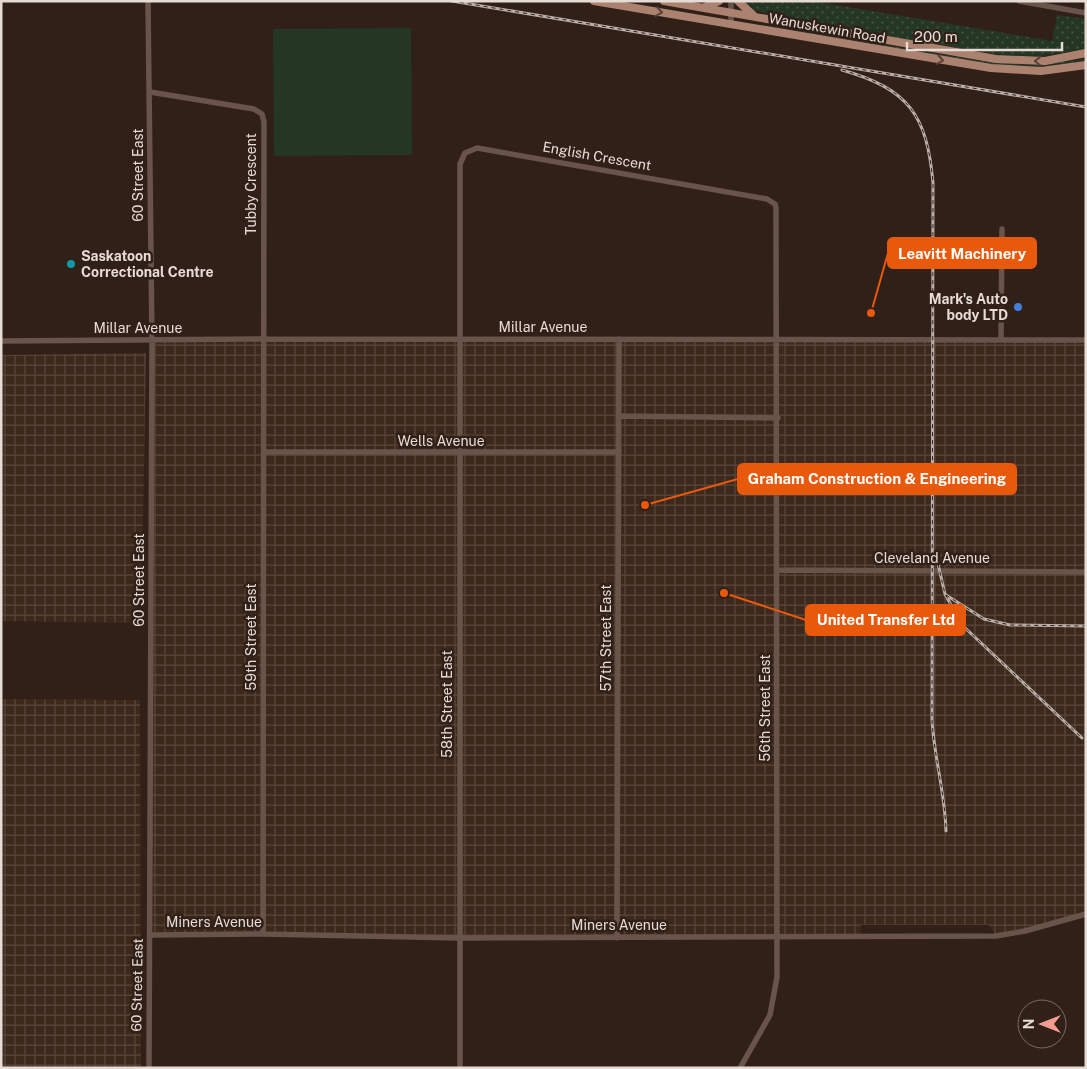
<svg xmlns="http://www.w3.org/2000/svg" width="1087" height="1069" viewBox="0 0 1087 1069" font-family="'Public Sans',sans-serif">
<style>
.industrial{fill:url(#industrial-grid)}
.grass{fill:url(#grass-dots)}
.park{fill:#243724}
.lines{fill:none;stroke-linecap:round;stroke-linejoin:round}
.minor{stroke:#68544b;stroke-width:5.5}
.major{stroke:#ab826f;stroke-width:8}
.rail-casing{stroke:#baaea8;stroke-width:3}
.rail{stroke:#312018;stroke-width:1;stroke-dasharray:4;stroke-linecap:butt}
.oneway{stroke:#5c4236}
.culture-dot{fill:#0f9aa8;stroke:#312018;stroke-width:2}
.shop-dot{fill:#3f7fe0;stroke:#312018;stroke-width:2}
.labels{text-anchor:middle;stroke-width:5;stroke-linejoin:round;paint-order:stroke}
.street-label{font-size:14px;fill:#e6dbd5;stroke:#312018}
.poi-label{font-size:14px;font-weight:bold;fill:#e6dbd5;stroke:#312018;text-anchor:start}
.leader{fill:none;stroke:#e8590c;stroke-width:2}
.callout-dot{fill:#e8590c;stroke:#312018;stroke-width:2}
.callout{fill:#e8590c;stroke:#e8590c;stroke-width:2}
.callout-label{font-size:15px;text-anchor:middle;font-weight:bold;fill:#fff}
</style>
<defs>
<pattern id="industrial-grid" width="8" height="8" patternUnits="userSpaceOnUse" patternTransform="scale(1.25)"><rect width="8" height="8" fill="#3d281c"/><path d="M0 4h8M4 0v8" fill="none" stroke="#59473c"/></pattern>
<pattern id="grass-dots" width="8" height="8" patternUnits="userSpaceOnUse" patternTransform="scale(1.25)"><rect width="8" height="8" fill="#243724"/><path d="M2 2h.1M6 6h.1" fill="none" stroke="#445343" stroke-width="1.8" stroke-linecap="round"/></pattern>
</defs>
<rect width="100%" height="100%" fill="#312018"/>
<path class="industrial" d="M1086,339V914L996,936L989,925H861V938L151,935L152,341Z
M146,353L141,623L1,621V355Z
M1,699L140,700L141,1068H1Z"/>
<path class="grass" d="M743,1H812L1052,41L1057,15L1086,19V49L1040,56L1002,55L808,23L753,10L752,7Z
M745,22L989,62L1034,65L1086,59V61L1036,67L994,65Z"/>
<path class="park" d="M411,28L412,155L274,156L273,29Z"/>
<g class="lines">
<path class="minor" d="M148,1L152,341L149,1068
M1019,1L1086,13
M731,24V1
M150,92L254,109L262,114L264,122L263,934
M1001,340L1002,229
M1,341L264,339L1086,340
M619,416L778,418
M264,452H619
M778,570L1086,572
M151,935L263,934L459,938L996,936L1025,931L1086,914
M617,938L619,339
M460,1068V164L465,153L477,148L767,199L775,204L776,208L777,977L770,1015L740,1068"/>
<path class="major" d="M594,1L991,68L1041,71L1086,65
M664,1L996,59L1045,61L1086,53
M738,1L753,15
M705,7L719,1"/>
<defs>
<path id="rail" d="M452,1L1086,107
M842,70C909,89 927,115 933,183L932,720C934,757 945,793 946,831
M938,564L945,594L962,625L1082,738
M946,595L984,619L1010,625L1086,626"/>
</defs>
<use href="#rail" class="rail-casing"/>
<use href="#rail" class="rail"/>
</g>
<defs><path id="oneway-chevron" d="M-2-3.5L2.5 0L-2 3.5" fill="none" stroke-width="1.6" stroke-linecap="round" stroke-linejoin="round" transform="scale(1.25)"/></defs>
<g class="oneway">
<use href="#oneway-chevron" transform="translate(659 12) rotate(9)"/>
<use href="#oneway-chevron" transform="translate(940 60) rotate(10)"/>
<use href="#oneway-chevron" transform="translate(1038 61) rotate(-179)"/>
</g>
<circle class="culture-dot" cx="71" cy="264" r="5"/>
<circle class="shop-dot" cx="1018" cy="307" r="5"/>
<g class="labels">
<g class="street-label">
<text transform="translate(827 28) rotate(10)" y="5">Wanuskewin Road</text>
<text transform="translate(597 156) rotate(10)" y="5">English Crescent</text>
<text transform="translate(138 175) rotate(-90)" y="5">60 Street East</text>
<text transform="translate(251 184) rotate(-90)" y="5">Tubby Crescent</text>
<text x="543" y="332">Millar Avenue</text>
<text x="138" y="333">Millar Avenue</text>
<text x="441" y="446">Wells Avenue</text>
<text x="932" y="563">Cleveland Avenue</text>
<text transform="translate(139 580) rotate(-90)" y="5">60 Street East</text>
<text transform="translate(251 637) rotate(-90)" y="5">59th Street East</text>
<text transform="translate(606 638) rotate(-90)" y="5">57th Street East</text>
<text transform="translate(447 704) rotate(-90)" y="5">58th Street East</text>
<text transform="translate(765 708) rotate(-90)" y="5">56th Street East</text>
<text x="214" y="927">Miners Avenue</text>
<text x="619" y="930">Miners Avenue</text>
<text transform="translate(137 985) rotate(-89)" y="5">60 Street East</text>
</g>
<g class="poi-label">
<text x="81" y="261">Saskatoon<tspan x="81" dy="16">Correctional Centre</tspan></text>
<text x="1008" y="304" text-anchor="end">Mark's Auto<tspan x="1008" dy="16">body LTD</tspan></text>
</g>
</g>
<path class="leader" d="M871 313L888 253M645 505L738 479M724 593L806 620"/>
<g class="callout-dot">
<circle cx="871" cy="313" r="5"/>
<circle cx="645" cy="505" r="5"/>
<circle cx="724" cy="593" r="5"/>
</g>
<g class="callout">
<rect x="888" y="238" width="148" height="30" rx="5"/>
<rect x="738" y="464" width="278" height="30" rx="5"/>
<rect x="806" y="605" width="159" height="30" rx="5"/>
</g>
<g class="callout-label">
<text x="962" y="259">Leavitt Machinery</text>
<text x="877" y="484">Graham Construction &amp; Engineering</text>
<text x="886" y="625">United Transfer Ltd</text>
</g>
<rect width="1087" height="1069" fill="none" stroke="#e6dbd5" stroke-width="5"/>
<g transform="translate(1042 1024) rotate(270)"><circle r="24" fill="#312018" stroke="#796b64"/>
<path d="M0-4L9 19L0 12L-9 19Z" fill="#f59c91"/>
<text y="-8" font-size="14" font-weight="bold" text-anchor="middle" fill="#e6dbd5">N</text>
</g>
<path d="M907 42v8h155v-8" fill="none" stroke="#e6dbd5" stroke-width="2.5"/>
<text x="914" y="42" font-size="15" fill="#e6dbd5" stroke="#312018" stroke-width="4" paint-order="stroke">200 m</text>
</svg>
